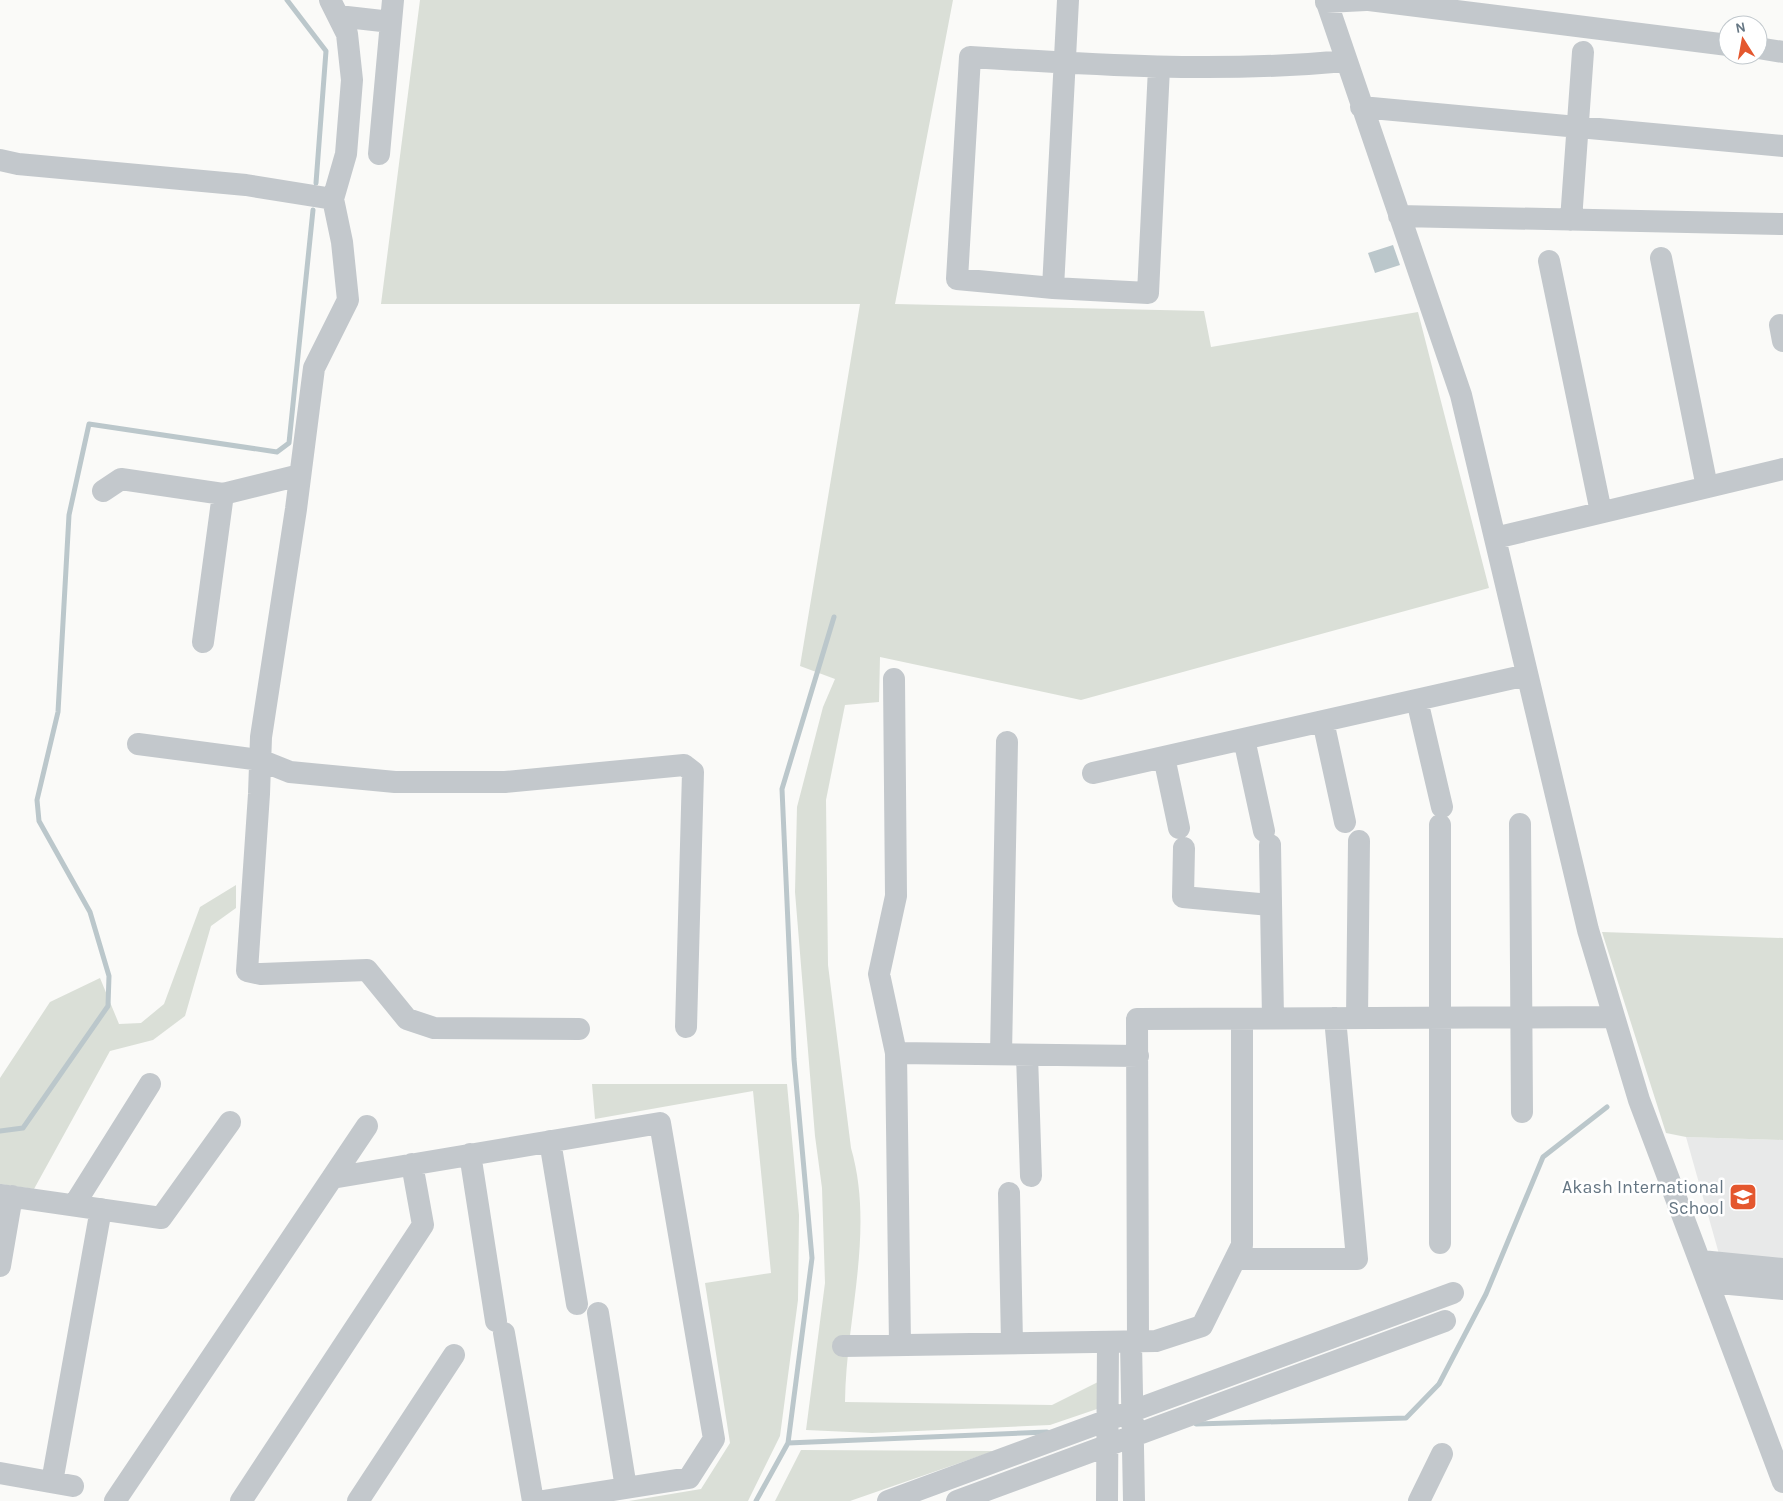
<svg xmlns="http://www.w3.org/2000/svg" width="1783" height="1501" viewBox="0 0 1783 1501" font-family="Karla,sans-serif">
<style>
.built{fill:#e8e9e9}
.green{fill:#dadfd7}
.water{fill:#bbc7cb}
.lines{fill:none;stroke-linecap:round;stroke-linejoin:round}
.stream{stroke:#bbc7cb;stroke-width:5}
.minor{stroke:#c3c8cc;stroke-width:22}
.labels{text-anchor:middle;stroke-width:5;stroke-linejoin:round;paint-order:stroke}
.poi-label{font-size:18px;fill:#657683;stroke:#fff;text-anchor:end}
</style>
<rect width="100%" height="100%" fill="#fafaf8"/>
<path class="built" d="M1686,1137L1783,1140V1260L1719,1254Z"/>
<path class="green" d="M420,0H953L895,304L1204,311L1211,347L1418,312L1489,588L1081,700L880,657L879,702L845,705L826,800L828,965L851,1148C875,1231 846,1317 845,1402L1052,1405L1098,1382L1100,1408L1050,1425L872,1433L806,1430L825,1283L822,1188L815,1136L795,892L797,807L823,707L835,679L800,666L860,304H381Z
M236,885V908L211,926L185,1016L153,1040L110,1051L34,1189L0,1184V1078L50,1002L100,978L119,1024L141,1023L164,1004L200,907Z
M1602,932L1783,938V1140L1686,1137L1666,1133Z
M592,1084H787L799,1215L798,1300L780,1436L748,1501H629L701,1489L730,1443L705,1283L771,1273L753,1091L595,1119Z
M801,1450L994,1451L850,1501H775Z"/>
<path class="water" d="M1393,245L1400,265L1375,273L1368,253Z"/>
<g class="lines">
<path class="stream" d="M287,0L326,51L316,183
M0,1131L23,1128L108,1006L109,976L90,912L39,821L37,800L58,712L69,515L89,424L277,452L289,443L313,210
M1196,1424L1406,1418L1439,1384L1486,1294L1543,1157L1607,1107
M788,1443L812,1258L794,1059L782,789L834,617
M756,1501L788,1443L1047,1432"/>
<path class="minor" d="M330,0L347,34L352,80L346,154L333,199
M1068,0L1053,288L957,279L970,57C1095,65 1220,73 1345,61
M1326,0L1461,395L1588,930L1639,1100L1783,1482
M1369,0L1728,45
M1326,2L1366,0
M338,16L391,22
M1758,48L1783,52
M1361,107L1783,146
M379,154L393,0
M0,160L18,164L246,185L333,199L342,242L348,300L314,368L296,509L261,737L259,794L247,971L261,974L367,970L407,1019L434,1028L579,1029
M1399,216L1783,224
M1571,220L1583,52
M1661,258L1707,487
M1549,261L1601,512
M1053,288L1148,293L1159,68
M1780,325L1783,341
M103,491L121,479L223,494L300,475
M1495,538L1783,469
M203,642L223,494
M894,679L896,896L879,974L896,1053L900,1345
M1417,700L1442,807
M1323,721L1345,822
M1244,739L1264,831
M138,744L260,760L290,772L395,782H505L684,765L693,772L686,1027
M1164,757L1179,828
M1093,773L1527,675
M1520,824L1522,1112
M1440,825V1243
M1270,845L1273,1018
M1184,848L1183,897L1270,905
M1357,1018L1359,841
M896,1053L1138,1056
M1001,1054L1007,742
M1027,1055L1031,1176
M550,1141L577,1304
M470,1154L496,1321
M332,1178L660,1123L714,1439L689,1478L543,1501
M1009,1193L1012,1343
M0,1195L161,1218L230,1122
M74,1205L150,1084
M1236,1259H1357L1335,1018
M1701,1261L1783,1269
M0,1266L12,1196
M1708,1282L1783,1289
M598,1313L626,1488
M504,1333L533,1501
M1131,1342L1134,1501
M1138,1342L1137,1019L1614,1017
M843,1346L1156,1341L1202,1326L1242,1245V1019
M0,1473L73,1486
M52,1482L101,1209
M115,1501L367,1126
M241,1501L423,1225L412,1164
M358,1501L454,1355
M888,1501L1453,1293
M957,1501L1445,1321
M1107,1501L1108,1342
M1419,1501L1442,1454"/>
</g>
<defs>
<symbol id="school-square" viewBox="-11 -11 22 22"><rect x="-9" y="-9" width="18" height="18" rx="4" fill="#e4572e" stroke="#fff"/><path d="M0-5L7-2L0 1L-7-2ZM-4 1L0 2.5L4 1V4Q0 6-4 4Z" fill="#fff"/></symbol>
</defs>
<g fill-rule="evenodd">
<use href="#school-square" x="1727" y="1181" width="32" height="32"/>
</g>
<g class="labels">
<g class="poi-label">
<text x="1724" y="1193">Akash International<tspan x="1724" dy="21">School</tspan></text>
</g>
</g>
<g transform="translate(1743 40) rotate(349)"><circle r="24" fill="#ffffff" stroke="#c1c8cd"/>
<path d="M0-4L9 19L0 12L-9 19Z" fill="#e4572e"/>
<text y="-8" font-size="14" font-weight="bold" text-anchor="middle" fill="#657683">N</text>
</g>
</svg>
